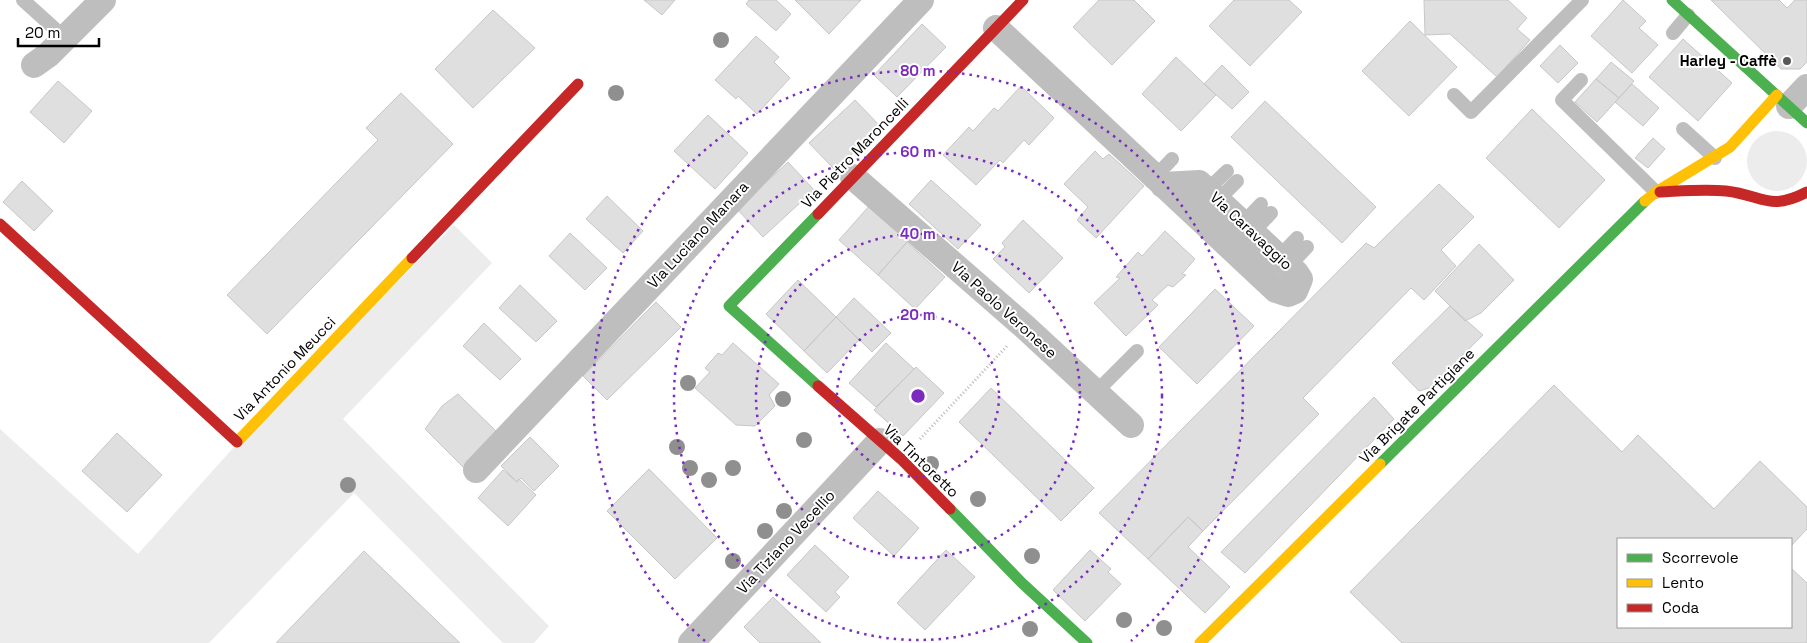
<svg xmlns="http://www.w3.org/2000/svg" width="1807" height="643" viewBox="0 0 1807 643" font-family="'Space Grotesk',sans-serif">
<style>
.green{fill:#ececec}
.building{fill:#dfdfdf;stroke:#c7c7c7}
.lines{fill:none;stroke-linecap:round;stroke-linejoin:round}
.path{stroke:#b9b9b9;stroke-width:3;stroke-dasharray:1 2.5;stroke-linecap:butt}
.lane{stroke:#bebebe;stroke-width:14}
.street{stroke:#bebebe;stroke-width:26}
.fast{stroke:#4caf50;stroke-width:11}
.slow{stroke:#ffc107;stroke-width:11}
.jam{stroke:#c62828;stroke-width:11}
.tree{fill:#8f8f8f}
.ring{fill:none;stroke:#7b2cbf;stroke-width:2.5;stroke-dasharray:2.5 5}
.poi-dot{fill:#595959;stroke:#fff;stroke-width:2}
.labels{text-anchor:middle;stroke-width:4;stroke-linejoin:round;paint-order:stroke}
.poi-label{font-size:15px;font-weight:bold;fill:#000;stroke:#fff;text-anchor:end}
.street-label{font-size:15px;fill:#000;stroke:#fff}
.centre{fill:#7b2cbf;stroke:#fff;stroke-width:2.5}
.ring-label{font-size:15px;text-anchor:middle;font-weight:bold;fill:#7b2cbf;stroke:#fff;stroke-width:4;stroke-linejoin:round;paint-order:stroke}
</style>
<rect width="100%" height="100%" fill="#fff"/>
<path class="green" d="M1747 161a30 30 0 1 1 60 0a30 30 0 1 1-60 0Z
M454,225L492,263L343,419L549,626L534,643H503L354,493L209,643H0V429L138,554L234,447Z"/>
<path class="building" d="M644,0H675L662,15Z
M749,0H776L791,14L776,31L746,4Z
M795,0H861L829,34Z
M1099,0H1134L1155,21L1112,65L1073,27Z
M1234,0H1289L1302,12L1250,66L1209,26Z
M1424,0H1508L1527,18L1517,29L1530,40L1497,77L1450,34L1425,35Z
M1623,0L1646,21L1639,28L1658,45L1632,73L1591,36Z
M1711,0H1779L1787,8L1795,0H1807V62L1800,69H1781Z
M493,10L535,48L473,108L435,69Z
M1410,21L1457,67L1409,116L1362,71Z
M922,24L946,47L897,97L874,75Z
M756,36L779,57L774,62L790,78L757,114L738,96L736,99L715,80Z
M1683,39L1732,83L1698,121L1649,77Z
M1560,45L1578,63L1558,83L1540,66Z
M1176,57L1216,95L1181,131L1142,94Z
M1611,62L1634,81L1619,98L1596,79Z
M1222,65L1249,92L1232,109L1204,84Z
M1596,79L1619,98L1597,122L1575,102Z
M58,81L92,111L64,143L30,112Z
M1632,84L1659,108L1643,126L1615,102Z
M1021,86L1054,118L1029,145L1024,140L1003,163L1000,160L976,185L943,155L969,127L973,131L994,108L998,111Z
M401,93L453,144L267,334L227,295L378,140L366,128Z
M855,100L881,127L835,170L809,143Z
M1265,101L1376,207L1342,243L1231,137Z
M1532,109L1605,180L1559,228L1486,158Z
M708,115L748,153L715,189L674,151Z
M1653,138L1665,149L1648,168L1635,158Z
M1095,151L1103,159L1109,154L1144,186L1096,238L1077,220L1088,207L1064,184Z
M788,162L814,190L763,237L737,209Z
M931,180L981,225L958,249L909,204Z
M22,181L53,211L34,231L3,202Z
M1439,184L1474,217L1441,250L1456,266L1424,300L1411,288L1303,398L1319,414L1203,531L1188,517L1148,559L1099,513L1366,243L1374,248Z
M607,196L643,231L623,253L586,219Z
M870,205L909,240L878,275L839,240Z
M1023,220L1063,258L1029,293L993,259L1005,247L1002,243Z
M1165,231L1195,259L1182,274L1186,275L1173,287L1168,285L1152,300L1158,305L1126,336L1094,303L1120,278L1116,277L1138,252L1142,256Z
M570,233L607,268L585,290L549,256Z
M907,242L945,277L915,309L878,275Z
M1479,244L1514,280L1481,313L1465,321L1435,291Z
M798,280L836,317L804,351L766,314Z
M520,285L557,321L536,342L499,308Z
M1215,289L1254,326L1197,384L1159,347Z
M854,298L891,333L872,352L836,317Z
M656,302L681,327L607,400L583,376Z
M1450,306L1483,335L1429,388L1419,391L1392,363Z
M836,317L859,340L827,373L804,351Z
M484,323L521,359L500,380L463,346Z
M733,343L779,384L769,395L775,406L755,426L736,425L695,388L710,372L705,368L718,353L722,355Z
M886,343L914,369L876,407L849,383Z
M916,367L944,393L903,436L874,410Z
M1554,385L1622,452L1638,435L1714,509L1760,461L1807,507V529L1791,546V539H1618V627H1791V568L1807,583V643H1402L1350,592Z
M991,388L1094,488L1061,521L959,422Z
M458,394L497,432L464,468L425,429L442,406Z
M1374,397L1394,419L1245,573L1221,552Z
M117,433L162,475L127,512L82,471Z
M530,437L559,466L534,491L521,478L517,482L501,466Z
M649,469L717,538L675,579L607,511Z
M503,470L517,482L519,479L536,495L508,526L478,498Z
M878,491L919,528L894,556L853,518Z
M1188,517L1203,531L1188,547L1230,587L1205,613L1148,559Z
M815,545L849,577L835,592L840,597L826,612L787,575Z
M946,550L975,577L925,630L897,603Z
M1090,550L1111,569L1108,572L1121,584L1085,621L1053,590Z
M364,551L460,643H276Z
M773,597L821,643H760L744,627Z"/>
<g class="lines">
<path class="path" d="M920,439L1008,345"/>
<path class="lane" d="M23,0L65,38
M1673,33L1688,15
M1581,80L1562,100L1656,192
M1454,95L1471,112L1582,0
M1683,129L1715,158
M1155,177L1172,159
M1207,190L1227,171
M1218,200L1237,181
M1243,223L1261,204
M1253,232L1271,213
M1279,257L1297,238
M1289,266L1307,247
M1096,392L1137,351"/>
<path class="street" d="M996,28L1011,42L1276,290L1288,294L1295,291L1300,279L1296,273L1199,183L1163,185
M34,65L48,55L103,0
M1789,106L1807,87
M853,177L1025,327L1131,425
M476,470L921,0
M691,643L880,441"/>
<path class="fast" d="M1672,0L1807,123
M818,214L729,306L818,386
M1380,464L1645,201
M950,509L1022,583L1087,643"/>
<path class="slow" d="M1645,201L1656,192L1730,147L1777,95
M237,442L412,258
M1200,643L1380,464"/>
<path class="jam" d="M1660,192C1682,191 1704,189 1726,191C1763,195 1768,212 1807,192
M818,214L1023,0
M0,224L237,442
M412,258L578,84
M818,386L901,459L950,509"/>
</g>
<g class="tree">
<circle cx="721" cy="40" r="8"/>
<circle cx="616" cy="93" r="8"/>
<circle cx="688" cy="383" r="8"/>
<circle cx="783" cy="399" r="8"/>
<circle cx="804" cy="440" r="8"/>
<circle cx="677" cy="447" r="8"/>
<circle cx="931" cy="464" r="8"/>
<circle cx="690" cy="468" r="8"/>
<circle cx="733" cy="468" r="8"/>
<circle cx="709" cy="480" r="8"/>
<circle cx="348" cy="485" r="8"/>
<circle cx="978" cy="499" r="8"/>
<circle cx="784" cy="511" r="8"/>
<circle cx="765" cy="531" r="8"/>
<circle cx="1032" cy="556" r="8"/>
<circle cx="733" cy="561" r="8"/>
<circle cx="1124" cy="620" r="8"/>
<circle cx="1164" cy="628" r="8"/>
<circle cx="1030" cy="629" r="8"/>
</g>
<g class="ring">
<circle cx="918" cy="396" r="81"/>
<circle cx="918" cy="396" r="162"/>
<circle cx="918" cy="396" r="244"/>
<path d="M705 641A325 325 0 1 1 1131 641"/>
</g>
<circle class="poi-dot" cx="1787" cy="61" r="5"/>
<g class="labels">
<g class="poi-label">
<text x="1777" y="66">Harley - Caffè</text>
</g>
<g class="street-label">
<text transform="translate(855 153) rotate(-46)" y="5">Via Pietro Maroncelli</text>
<text transform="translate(1251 231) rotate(43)" y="5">Via Caravaggio</text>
<text transform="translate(698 235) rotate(-47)" y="5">Via Luciano Manara</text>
<text transform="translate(1004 310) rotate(42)" y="5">Via Paolo Veronese</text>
<text transform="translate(285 369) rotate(-46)" y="5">Via Antonio Meucci</text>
<text transform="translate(1417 406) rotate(-45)" y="5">Via Brigate Partigiane</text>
<text transform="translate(921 461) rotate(44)" y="5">Via Tintoretto</text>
<text transform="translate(786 542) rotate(-47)" y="5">Via Tiziano Vecellio</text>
</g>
</g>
<circle cx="918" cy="396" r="8" class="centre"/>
<g class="ring-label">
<text x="918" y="76">80 m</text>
<text x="918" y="157">60 m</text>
<text x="918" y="239">40 m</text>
<text x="918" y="320">20 m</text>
</g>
<rect x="1617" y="538" width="175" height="90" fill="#ffffff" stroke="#999999"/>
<rect x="1627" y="554" width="25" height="8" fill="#4caf50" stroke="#999999"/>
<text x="1662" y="563" font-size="15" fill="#000000">Scorrevole</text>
<rect x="1627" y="579" width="25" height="8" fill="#ffc107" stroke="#999999"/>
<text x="1662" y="588" font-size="15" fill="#000000">Lento</text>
<rect x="1627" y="604" width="25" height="8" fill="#c62828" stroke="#999999"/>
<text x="1662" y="613" font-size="15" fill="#000000">Coda</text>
<path d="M18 38v8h81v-8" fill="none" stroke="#000000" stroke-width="2.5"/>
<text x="25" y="38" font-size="15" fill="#000000" stroke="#ffffff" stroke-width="4" paint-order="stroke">20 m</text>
</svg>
